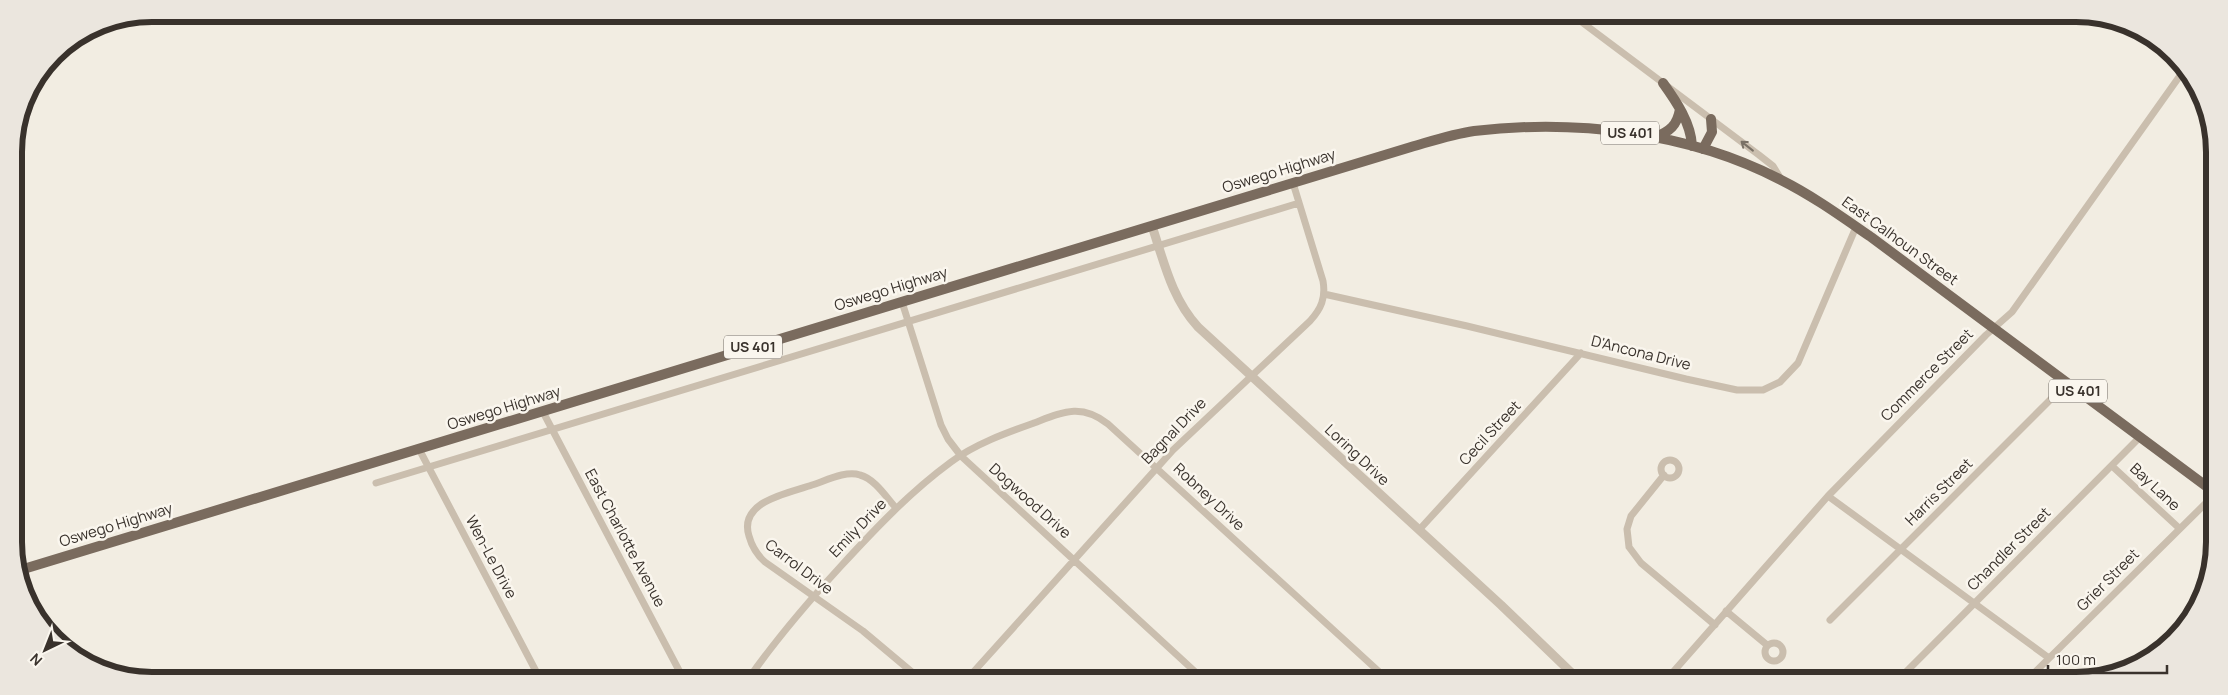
<svg xmlns="http://www.w3.org/2000/svg" width="2228" height="695" viewBox="0 0 2228 695" font-family="Manrope,sans-serif">
<style>
.lines{fill:none;stroke-linecap:round;stroke-linejoin:round}
.minor{stroke:#cabeae;stroke-width:7}
.tertiary{stroke:#cabeae;stroke-width:9}
.primary{stroke:#7a6b5e;stroke-width:10}
.oneway{stroke:#7a7166}
.labels{text-anchor:middle;stroke-width:5;stroke-linejoin:round;paint-order:stroke}
.shield{fill:#faf6ee;stroke:#736d66;stroke-width:1}
.shield-label{font-size:14px;font-weight:bold;fill:#39322c}
.street-label{font-size:15px;fill:#39322c;stroke:#faf6ee}
.rim{fill:none;stroke:#39322c;stroke-width:6}
</style>
<rect width="100%" height="100%" fill="#f2ede2"/>
<g class="lines">
<path class="minor" d="M1575,17L1759,155L1773,166L1781,179
M1324,294L1467,326L1686,379L1737,390H1763L1780,382L1798,363L1856,227
M902,302L941,425L948,439L961,456L1203,679
M543,412L683,678
M419,449L539,677
M1661 469a9 9 0 1 1 18 0a9 9 0 1 1-18 0Z
M2112,466L2179,528
M1664,475L1631,516L1627,529L1629,547L1641,563L1715,625
M376,483L1299,203
M1828,496L2049,658
M896,508C886,497 875,479 860,475C846,470 825,481 812,485C789,493 738,501 749,536C752,547 756,554 765,562L863,631L919,678
M1419,530L1581,353
M1726,611L1767,645
M1830,620L2067,383
M1765 652a9 9 0 1 1 18 0a9 9 0 1 1-18 0Z
M749,678C777,638 808,602 841,566C875,529 910,492 951,462C975,444 1006,433 1034,423C1063,412 1081,403 1108,424L1387,679
M968,678L1173,450L1310,321C1321,309 1326,298 1323,281L1293,183
M1666,680L1828,496L1986,335L2012,312L2184,70
M1897,681L2140,437
M2026,681L2210,499"/>
<path class="tertiary" d="M1152,226C1164,262 1172,299 1198,327L1501,605L1579,680"/>
<path class="primary" d="M1663,83C1676,101 1691,123 1692,146
M1654,138C1670,131 1677,126 1680,109
M1703,149L1712,132L1711,119
M17,571L1411,147C1432,141 1453,134 1474,131C1576,119 1689,132 1781,180C1813,196 1842,217 1871,237L2210,489"/>
</g>
<defs><path id="oneway-shaft" d="M-6 0H5M1.5-3L5.5 0L1.5 3" fill="none" stroke-width="1.6" stroke-linecap="round" stroke-linejoin="round" transform="scale(1.25)"/></defs>
<use class="oneway" href="#oneway-shaft" transform="translate(1747 146) rotate(-142)"/>
<g class="labels">
<g class="shield">
<rect x="1601" y="121.5" width="58" height="23" rx="4"/>
<rect x="724" y="335.5" width="58" height="23" rx="4"/>
<rect x="2049" y="379.5" width="58" height="23" rx="4"/>
</g>
<g class="shield-label">
<text x="1630" y="138">US 401</text>
<text x="753" y="352">US 401</text>
<text x="2078" y="396">US 401</text>
</g>
<g class="street-label">
<text transform="translate(1279 171) rotate(-17)" y="5">Oswego Highway</text>
<text transform="translate(1900 241) rotate(36)" y="5">East Calhoun Street</text>
<text transform="translate(891 289) rotate(-17)" y="5">Oswego Highway</text>
<text transform="translate(1641 353) rotate(14)" y="5">D'Ancona Drive</text>
<text transform="translate(1927 375) rotate(-45)" y="5">Commerce Street</text>
<text transform="translate(504 408) rotate(-17)" y="5">Oswego Highway</text>
<text transform="translate(1174 431) rotate(-46)" y="5">Bagnal Drive</text>
<text transform="translate(1490 433) rotate(-47)" y="5">Cecil Street</text>
<text transform="translate(1357 455) rotate(43)" y="5">Loring Drive</text>
<text transform="translate(2155 487) rotate(43)" y="5">Bay Lane</text>
<text transform="translate(1939 492) rotate(-45)" y="5">Harris Street</text>
<text transform="translate(1209 497) rotate(43)" y="5">Robney Drive</text>
<text transform="translate(1030 501) rotate(42)" y="5">Dogwood Drive</text>
<text transform="translate(116 525) rotate(-17)" y="5">Oswego Highway</text>
<text transform="translate(858 528) rotate(-46)" y="5">Emily Drive</text>
<text transform="translate(625 538) rotate(62)" y="5">East Charlotte Avenue</text>
<text transform="translate(2009 549) rotate(-45)" y="5">Chandler Street</text>
<text transform="translate(491 557) rotate(62)" y="5">Wen-Le Drive</text>
<text transform="translate(799 567) rotate(37)" y="5">Carrol Drive</text>
<text transform="translate(2108 580) rotate(-45)" y="5">Grier Street</text>
</g>
</g>
<path d="M0 0H2228V695H0ZM152 22H2076A130 130 0 0 1 2206 152V542A130 130 0 0 1 2076 672H152A130 130 0 0 1 22 542V152A130 130 0 0 1 152 22Z" fill="#ebe6de" fill-rule="evenodd"/>
<path class="rim" d="M152 22H2076A130 130 0 0 1 2206 152V542A130 130 0 0 1 2076 672H152A130 130 0 0 1 22 542V152A130 130 0 0 1 152 22Z"/>
<g transform="translate(45 650) rotate(223)" stroke="#faf6ee" stroke-width="4" paint-order="stroke">
<path d="M0-4L9 19L0 12L-9 19Z" fill="#39322c"/>
<text y="-8" font-size="14" font-weight="bold" text-anchor="middle" fill="#39322c">N</text>
</g>
<path d="M2048 665v8h119v-8" fill="none" stroke="#39322c" stroke-width="2.5"/>
<text x="2056" y="665" font-size="15" fill="#39322c" stroke="#faf6ee" stroke-width="4" paint-order="stroke">100 m</text>
</svg>
